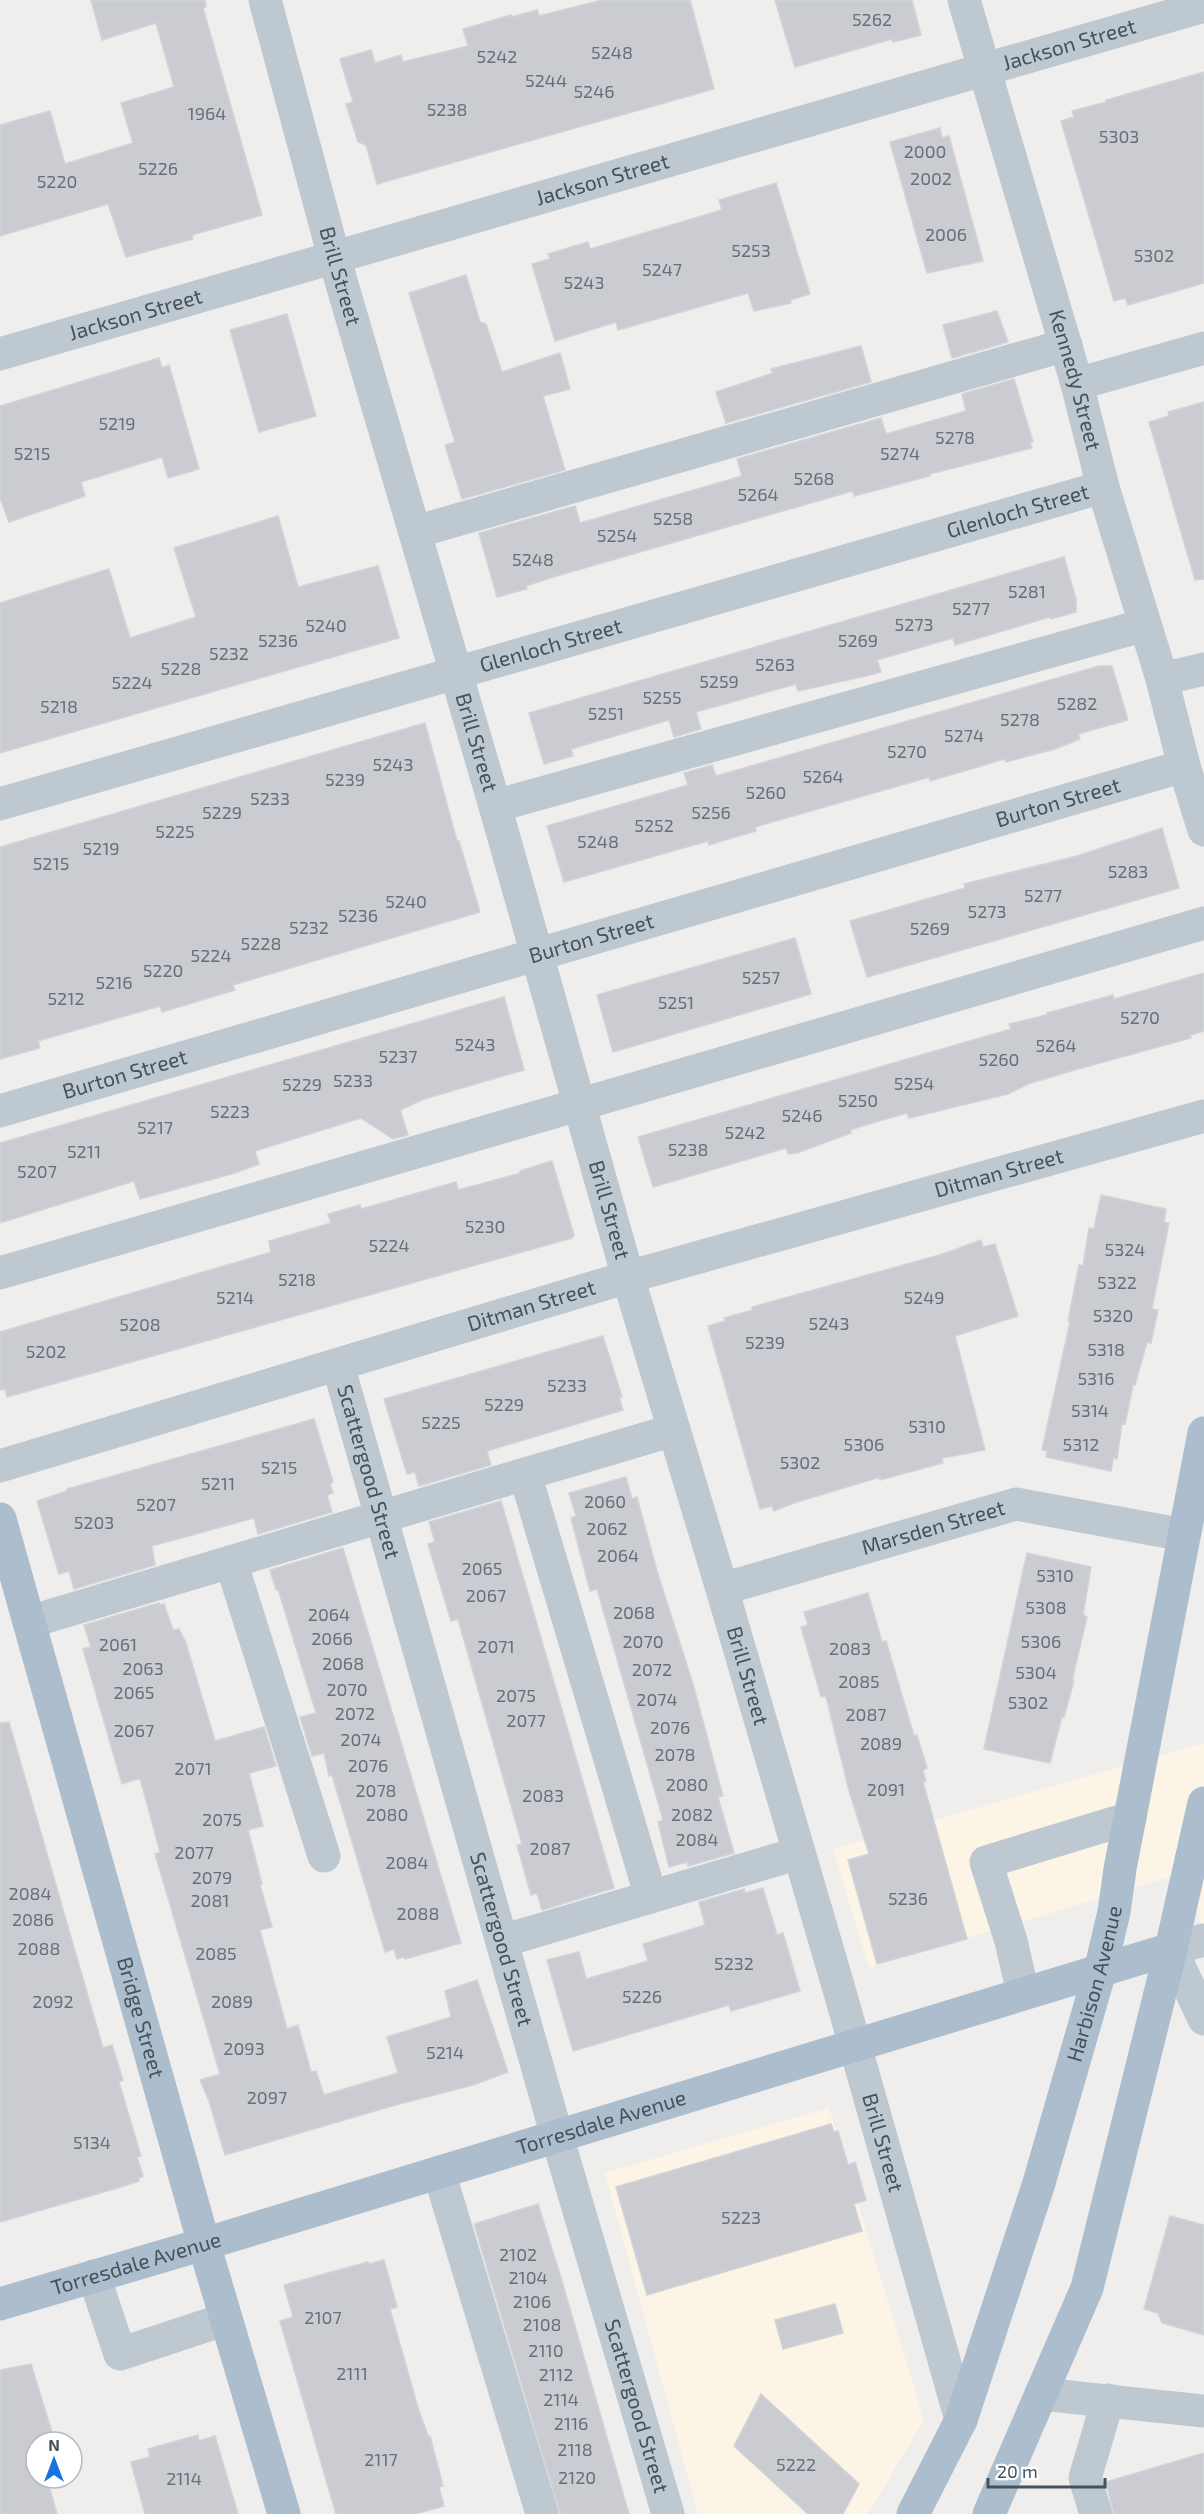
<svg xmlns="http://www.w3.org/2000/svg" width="1204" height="2514" viewBox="0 0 1204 2514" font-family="'Exo 2',sans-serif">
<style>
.commercial{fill:#fcf5e5}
.building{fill:#caccd2;stroke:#d1d3d9;stroke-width:1.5}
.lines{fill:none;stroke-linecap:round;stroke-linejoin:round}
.minor{stroke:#bdc8d0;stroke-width:33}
.major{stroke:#acbdcd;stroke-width:33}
.labels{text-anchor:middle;stroke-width:6;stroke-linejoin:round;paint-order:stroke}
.number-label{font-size:18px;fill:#667079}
.street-label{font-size:21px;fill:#45515b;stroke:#fff}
</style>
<rect width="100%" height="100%" fill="#f0eded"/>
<path class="commercial" d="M1204,1743V1931L1183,1873L869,1968L833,1849Z
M829,2108L924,2420L868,2514H698L605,2173Z"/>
<path class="building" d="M91,0H205L206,7L203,8L262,215L192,235L193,239L126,257L108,204L0,236V125L50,111L65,164L133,143L121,103L174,87L156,23L102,40Z
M602,0H690L714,89L377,184L366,145L358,142L346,104L353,102L340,59L371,50L375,63L401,55L403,62L468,46L463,29L511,15L512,17L537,10L539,16Z
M775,0H912L921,35L893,42L892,39L795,67Z
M1204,72V283L1128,305L1125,298L1114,301L1061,121L1074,117L1072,111L1106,102V100Z
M940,128L942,138L949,136L983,261L927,273L890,142Z
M776,183L810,294L790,300L791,303L754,311L748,293L618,330L616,322L555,341L532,264L550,259L548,254L588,242L590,249L722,210L719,200Z
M466,275L480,322L486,324L502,372L560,353L570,389L543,396L565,470L462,499L445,445L455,442L409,293Z
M997,311L1008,342L952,358L943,325Z
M287,314L316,416L259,432L230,330Z
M861,346L871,382L726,423L716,392L773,373L771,369Z
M159,358L162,368L169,365L199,469L168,478L162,457L81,482L85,496L9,522L0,498V406Z
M1014,379L1033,442H1030L1032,448L930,474V476L854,496L853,491L553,577L526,586L527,589L497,597L479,533L575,506L580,523L742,476L737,459L881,418L886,434L966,411L962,394Z
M1204,402V579L1195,580L1149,422L1169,416L1168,412Z
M278,516L298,587L378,566L399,638L0,753V603L109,569L130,638L196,617L174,548Z
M1064,557L1076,599V612L1051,619L1050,617L955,645L953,638L877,660L881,672L866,676L798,691L796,684L696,712L701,729L674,737L669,720L571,749L573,756L544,764L529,713Z
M1099,666H1112L1128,720L1078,734L1080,739L1055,749L1006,762L1005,759L930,781V777L755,827L756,831L722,841L709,845L708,841L564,882L547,826L688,785L684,773L712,765L716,776Z
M425,723L457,841H459L480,912L233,985L235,990L162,1012L160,1006L38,1041L40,1048L0,1059V847Z
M1162,828L1179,888L867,977L850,921L965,888L964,884L1077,856Z
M795,938L811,994L613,1052L597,995Z
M1204,973V1031L1190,1035L1191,1038L1078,1069L1028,1084L1008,1094L909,1118L907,1113L879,1121L850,1130L851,1133L797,1153L788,1154L786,1148L653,1187L638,1137L1011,1029L1009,1024L1047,1015V1013L1113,995L1114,999Z
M504,997L524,1070L424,1099L400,1110L408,1135L393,1139L361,1118L255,1151L259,1164L235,1173L140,1199L134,1181L0,1223V1143Z
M552,1161L574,1235L572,1238L7,1397L5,1389L0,1390V1332L271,1252L269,1241L331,1223L328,1214L360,1205L361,1209L456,1182L458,1190L521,1173L520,1171Z
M1101,1195L1166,1209L1164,1222L1169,1223L1152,1309L1158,1310L1151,1343L1147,1342L1135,1385H1133L1125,1424L1122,1423L1117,1459L1113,1458L1111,1471L1046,1457L1047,1451L1042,1450L1070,1322L1068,1321L1079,1265L1083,1266L1089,1228L1094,1229Z
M981,1240L983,1247L995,1244L1018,1316L955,1336L985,1450L942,1458L943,1463L880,1480V1477L794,1503L774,1511L772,1506L760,1509L708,1326L725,1321L724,1318L753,1310L752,1307L943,1254Z
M603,1336L622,1397H619L623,1410L487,1451L491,1465L419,1486L415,1472L407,1474L384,1399Z
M314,1419L333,1482L330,1484L333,1493L327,1495L332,1512L258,1534L254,1518L152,1546L155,1565L74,1589L69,1571L59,1574L37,1501L67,1491V1489Z
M626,1477L632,1499L637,1497L657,1571L693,1684L723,1796L718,1797L734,1853L688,1866L687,1862L669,1867L658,1822L663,1820L597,1589L590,1591L571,1518L576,1516L569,1493Z
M501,1501L614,1888L542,1910L537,1893L531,1895L517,1845L522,1844L458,1619L451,1621L428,1544L435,1542L429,1522Z
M343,1548L461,1943L405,1959L404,1957L397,1959L394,1949L385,1952L332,1775L329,1776L324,1753L312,1756L300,1717L316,1713L278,1589L276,1590L270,1570Z
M1027,1553L1091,1567L1083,1615L1087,1617L1072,1681H1074L1064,1717L1062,1716L1050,1763L984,1749Z
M868,1593L882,1642L886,1641L914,1736L917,1735L927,1768L923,1770L926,1781L923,1782L967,1939L877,1964L848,1860L869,1854L848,1787L826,1696L821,1697L801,1627L808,1625L804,1612Z
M159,1603L160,1605L164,1604L173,1630L179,1629L186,1643L215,1741L264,1727L276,1766L249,1773L263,1826L248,1830L262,1884L260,1885L272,1927L260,1930L287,2029L298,2025L311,2072L316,2071L324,2095L398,2073L387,2037L451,2017L445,1991L477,1980L508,2072L473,2085L392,2106L225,2155L209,2101L200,2080L220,2074L155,1854L160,1852L140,1778L122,1784L83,1649L91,1647L84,1625Z
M9,1722L103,2048L112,2045L123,2080L119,2082L141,2156L137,2157L143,2176L139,2178V2181L121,2187L0,2222V1723Z
M763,1888L777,1935L783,1933L800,1991L731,2011L729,2005L573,2051L547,1960L579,1952L586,1979L648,1961L643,1944L705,1925L699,1902L744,1889L745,1893Z
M831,2124L834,2132L838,2131L848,2165L855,2162L866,2200L854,2204L862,2231L647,2295L616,2187Z
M538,2204L562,2281L629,2514H560L474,2224Z
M1170,2216L1204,2225V2335L1162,2323L1158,2313L1144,2309Z
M384,2260L397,2307L390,2309L419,2411L428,2436H430L443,2486L439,2487L444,2506L415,2514H336L280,2321L293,2317L284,2285L368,2262L369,2264Z
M835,2304L843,2333L783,2349L775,2320Z
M31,2364L55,2442H36V2478H47L57,2514H0V2370Z
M761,2394L859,2484L843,2514H808L734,2446Z
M198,2435L199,2441L215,2436L238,2514H145L131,2462L150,2457L148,2449Z
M1204,2453V2514H1114L1106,2482Z"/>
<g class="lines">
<g class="minor">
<path id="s1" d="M265,0L334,257L495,806L628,1277L722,1589L839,1989L961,2420"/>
<path id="s2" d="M964,0L1077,384L1103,487L1162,679L1184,766L1204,830"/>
<path id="s3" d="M0,354L1204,6"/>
<path d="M1077,384L1204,348"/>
<path d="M415,532L1066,345"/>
<path d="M1162,679L1204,669"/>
<path id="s4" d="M0,804L1103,487"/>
<path d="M495,806L1145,625"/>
<path id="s5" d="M0,1111L1184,766"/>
<path d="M0,1273L1204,923"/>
<path id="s6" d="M338,1365L557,2136L668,2514"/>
<path id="s7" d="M0,1466L628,1277L1204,1116"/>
<path d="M231,1562L324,1856"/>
<path id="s8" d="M722,1589L1016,1504L1184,1535"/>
<path d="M29,1622L525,1474"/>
<path d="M651,1897L525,1474L674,1430"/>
<path d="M1204,1940L1171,1949L1204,2019"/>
<path d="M502,1941L799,1853"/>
<path d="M1023,1993L1011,1941L986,1862L1130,1818"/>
<path d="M439,2172L542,2514"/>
<path d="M94,2276L120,2354L226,2319"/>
<path d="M1041,2394L1204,2411"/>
<path d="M1096,2514L1085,2478L1108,2400"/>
</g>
<g class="major">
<path id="s9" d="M0,1519L204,2244L284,2514"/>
<path id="s10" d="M0,2304L204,2244L1171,1949"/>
<path id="s11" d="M913,2514L961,2420L1039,2183L1100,1971L1114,1912L1120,1869L1204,1433"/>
<path d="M989,2514L1087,2288L1171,1949L1204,1803"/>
</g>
</g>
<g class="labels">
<g class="number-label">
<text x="872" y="26">5262</text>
<text x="612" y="59">5248</text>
<text x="497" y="63">5242</text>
<text x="546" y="87">5244</text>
<text x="594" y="98">5246</text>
<text x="447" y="116">5238</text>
<text x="207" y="120">1964</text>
<text x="1119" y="143">5303</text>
<text x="925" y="158">2000</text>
<text x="158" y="175">5226</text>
<text x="931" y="185">2002</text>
<text x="57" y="188">5220</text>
<text x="946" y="241">2006</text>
<text x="751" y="257">5253</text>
<text x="1154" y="262">5302</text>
<text x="662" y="276">5247</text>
<text x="584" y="289">5243</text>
<text x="117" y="430">5219</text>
<text x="955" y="444">5278</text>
<text x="32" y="460">5215</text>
<text x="900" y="460">5274</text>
<text x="814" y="485">5268</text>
<text x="758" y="501">5264</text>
<text x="673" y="525">5258</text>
<text x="617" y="542">5254</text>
<text x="533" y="566">5248</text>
<text x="1027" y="598">5281</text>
<text x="971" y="615">5277</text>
<text x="914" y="631">5273</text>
<text x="326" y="632">5240</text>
<text x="278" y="647">5236</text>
<text x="858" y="647">5269</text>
<text x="229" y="660">5232</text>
<text x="775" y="671">5263</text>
<text x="181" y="675">5228</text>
<text x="719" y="688">5259</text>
<text x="132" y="689">5224</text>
<text x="662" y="704">5255</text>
<text x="1077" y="710">5282</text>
<text x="59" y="713">5218</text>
<text x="606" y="720">5251</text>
<text x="1020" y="726">5278</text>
<text x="964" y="742">5274</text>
<text x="907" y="758">5270</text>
<text x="393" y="771">5243</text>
<text x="823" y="783">5264</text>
<text x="345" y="786">5239</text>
<text x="766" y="799">5260</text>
<text x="270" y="805">5233</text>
<text x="222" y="819">5229</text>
<text x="711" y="819">5256</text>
<text x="654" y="832">5252</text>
<text x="175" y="838">5225</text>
<text x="598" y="848">5248</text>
<text x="101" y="855">5219</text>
<text x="51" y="870">5215</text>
<text x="1128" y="878">5283</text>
<text x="1043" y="902">5277</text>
<text x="406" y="908">5240</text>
<text x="987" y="918">5273</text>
<text x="358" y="922">5236</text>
<text x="309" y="934">5232</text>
<text x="930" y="935">5269</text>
<text x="261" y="950">5228</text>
<text x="211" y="962">5224</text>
<text x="163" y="977">5220</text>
<text x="761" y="984">5257</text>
<text x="114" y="989">5216</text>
<text x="66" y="1005">5212</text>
<text x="676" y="1009">5251</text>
<text x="1140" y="1024">5270</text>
<text x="475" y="1051">5243</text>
<text x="1056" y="1052">5264</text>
<text x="398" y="1063">5237</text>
<text x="999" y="1066">5260</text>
<text x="353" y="1087">5233</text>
<text x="914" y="1090">5254</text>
<text x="302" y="1091">5229</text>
<text x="858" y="1107">5250</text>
<text x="230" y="1118">5223</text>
<text x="802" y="1122">5246</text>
<text x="155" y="1134">5217</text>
<text x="745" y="1139">5242</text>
<text x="688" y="1156">5238</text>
<text x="84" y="1158">5211</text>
<text x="37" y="1178">5207</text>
<text x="485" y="1233">5230</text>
<text x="389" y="1252">5224</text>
<text x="1125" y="1256">5324</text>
<text x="297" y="1286">5218</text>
<text x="1117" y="1289">5322</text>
<text x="235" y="1304">5214</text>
<text x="924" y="1304">5249</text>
<text x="1113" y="1322">5320</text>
<text x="829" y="1330">5243</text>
<text x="140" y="1331">5208</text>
<text x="765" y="1349">5239</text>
<text x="1106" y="1356">5318</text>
<text x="46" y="1358">5202</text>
<text x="1096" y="1385">5316</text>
<text x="567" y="1392">5233</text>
<text x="504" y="1411">5229</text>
<text x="1090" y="1417">5314</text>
<text x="441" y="1429">5225</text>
<text x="927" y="1433">5310</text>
<text x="864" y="1451">5306</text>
<text x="1081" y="1451">5312</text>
<text x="800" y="1469">5302</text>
<text x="279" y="1474">5215</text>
<text x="218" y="1490">5211</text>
<text x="605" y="1508">2060</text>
<text x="156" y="1511">5207</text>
<text x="94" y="1529">5203</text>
<text x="607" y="1535">2062</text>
<text x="618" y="1562">2064</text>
<text x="482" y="1575">2065</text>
<text x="1055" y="1582">5310</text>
<text x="486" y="1602">2067</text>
<text x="1046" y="1614">5308</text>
<text x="634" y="1619">2068</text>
<text x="329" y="1621">2064</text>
<text x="332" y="1645">2066</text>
<text x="643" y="1648">2070</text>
<text x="1041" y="1648">5306</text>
<text x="118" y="1651">2061</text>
<text x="496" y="1653">2071</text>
<text x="850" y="1655">2083</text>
<text x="343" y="1670">2068</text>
<text x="143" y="1675">2063</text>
<text x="652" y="1676">2072</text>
<text x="1036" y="1679">5304</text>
<text x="859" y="1688">2085</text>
<text x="347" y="1696">2070</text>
<text x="134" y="1699">2065</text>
<text x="516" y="1702">2075</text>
<text x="657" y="1706">2074</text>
<text x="1028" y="1709">5302</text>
<text x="355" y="1720">2072</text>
<text x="866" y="1721">2087</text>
<text x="526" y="1727">2077</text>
<text x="670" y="1734">2076</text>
<text x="134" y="1737">2067</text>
<text x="361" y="1746">2074</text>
<text x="881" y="1750">2089</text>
<text x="675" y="1761">2078</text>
<text x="368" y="1772">2076</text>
<text x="193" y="1775">2071</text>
<text x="687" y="1791">2080</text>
<text x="886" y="1796">2091</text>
<text x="376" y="1797">2078</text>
<text x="543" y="1802">2083</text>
<text x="387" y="1821">2080</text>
<text x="692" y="1821">2082</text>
<text x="222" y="1826">2075</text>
<text x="697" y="1846">2084</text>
<text x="550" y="1855">2087</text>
<text x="194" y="1859">2077</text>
<text x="407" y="1869">2084</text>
<text x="212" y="1884">2079</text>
<text x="30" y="1900">2084</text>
<text x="908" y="1905">5236</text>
<text x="210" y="1907">2081</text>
<text x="418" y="1920">2088</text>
<text x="33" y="1926">2086</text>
<text x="39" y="1955">2088</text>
<text x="216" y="1960">2085</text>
<text x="734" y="1970">5232</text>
<text x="642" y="2003">5226</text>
<text x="53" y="2008">2092</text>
<text x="232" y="2008">2089</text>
<text x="244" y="2055">2093</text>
<text x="445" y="2059">5214</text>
<text x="267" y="2104">2097</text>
<text x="92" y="2149">5134</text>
<text x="741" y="2224">5223</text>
<text x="518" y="2261">2102</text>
<text x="528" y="2284">2104</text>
<text x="532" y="2308">2106</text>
<text x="323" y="2324">2107</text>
<text x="542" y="2331">2108</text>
<text x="546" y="2357">2110</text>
<text x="352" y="2380">2111</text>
<text x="556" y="2381">2112</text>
<text x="561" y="2406">2114</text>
<text x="571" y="2430">2116</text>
<text x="575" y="2456">2118</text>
<text x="381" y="2466">2117</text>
<text x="796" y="2471">5222</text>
<text x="577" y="2484">2120</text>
<text x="184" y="2485">2114</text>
</g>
<g class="street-label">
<text dy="7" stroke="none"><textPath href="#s3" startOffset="1113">Jackson Street</textPath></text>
<text dy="7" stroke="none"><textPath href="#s3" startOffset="627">Jackson Street</textPath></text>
<text dy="7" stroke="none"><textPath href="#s1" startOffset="286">Brill Street</textPath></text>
<text dy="7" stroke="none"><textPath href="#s3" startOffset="141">Jackson Street</textPath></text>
<text dy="7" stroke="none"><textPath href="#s2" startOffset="396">Kennedy Street</textPath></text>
<text dy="7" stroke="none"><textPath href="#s4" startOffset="1059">Glenloch Street</textPath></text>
<text dy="7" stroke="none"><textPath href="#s4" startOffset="573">Glenloch Street</textPath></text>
<text dy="7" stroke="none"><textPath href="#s1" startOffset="772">Brill Street</textPath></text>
<text dy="7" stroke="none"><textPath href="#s5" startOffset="1102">Burton Street</textPath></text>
<text dy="7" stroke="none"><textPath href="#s5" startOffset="616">Burton Street</textPath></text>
<text dy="7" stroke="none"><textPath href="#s5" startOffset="130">Burton Street</textPath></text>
<text dy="7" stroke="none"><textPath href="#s7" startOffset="1041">Ditman Street</textPath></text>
<text dy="7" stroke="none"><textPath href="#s1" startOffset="1258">Brill Street</textPath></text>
<text dy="7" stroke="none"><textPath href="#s7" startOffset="555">Ditman Street</textPath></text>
<text dy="7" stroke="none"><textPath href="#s6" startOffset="111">Scattergood Street</textPath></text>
<text dy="7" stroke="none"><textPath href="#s8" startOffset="220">Marsden Street</textPath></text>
<text dy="7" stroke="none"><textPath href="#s1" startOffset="1744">Brill Street</textPath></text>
<text dy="7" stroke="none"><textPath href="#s6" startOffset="597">Scattergood Street</textPath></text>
<text dy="7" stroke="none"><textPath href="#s11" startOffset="562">Harbison Avenue</textPath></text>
<text dy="7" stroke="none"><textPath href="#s9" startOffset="518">Bridge Street</textPath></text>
<text dy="7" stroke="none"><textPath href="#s10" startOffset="628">Torresdale Avenue</textPath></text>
<text dy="7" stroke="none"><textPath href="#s1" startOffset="2230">Brill Street</textPath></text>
<text dy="7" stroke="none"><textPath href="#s10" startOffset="142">Torresdale Avenue</textPath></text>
<text dy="7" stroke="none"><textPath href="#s6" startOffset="1083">Scattergood Street</textPath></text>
</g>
</g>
<g transform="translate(54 2460)"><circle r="28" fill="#ffffff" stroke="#b5b9bd" stroke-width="1.5"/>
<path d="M0-4.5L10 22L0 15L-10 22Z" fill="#1673e1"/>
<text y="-9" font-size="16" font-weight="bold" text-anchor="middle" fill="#45515b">N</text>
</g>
<path d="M988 2478v9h117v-9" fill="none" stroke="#45515b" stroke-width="3"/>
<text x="997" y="2478" font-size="18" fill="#45515b" stroke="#ffffff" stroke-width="4.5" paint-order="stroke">20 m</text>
</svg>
